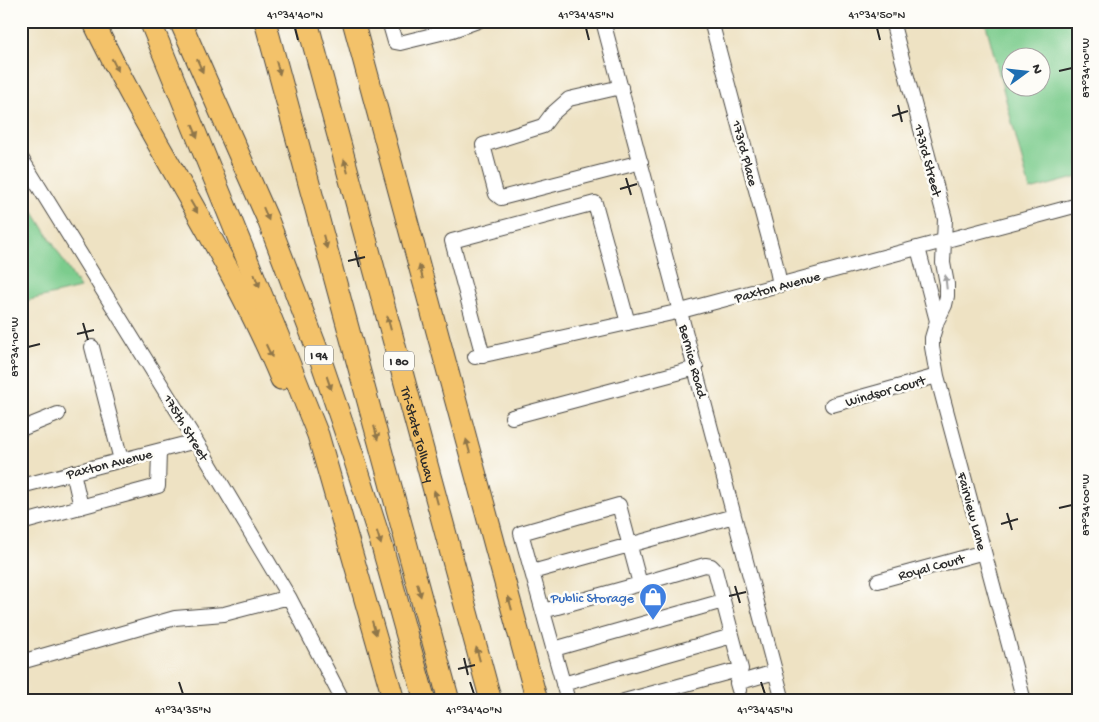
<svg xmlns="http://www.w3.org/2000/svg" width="1099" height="722" viewBox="0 0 1099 722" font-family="'Gochi Hand',sans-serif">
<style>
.green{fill:#7bcc8d;stroke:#537c5c;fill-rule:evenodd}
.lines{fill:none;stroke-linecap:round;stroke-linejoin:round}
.minor-tunnel{stroke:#c7bda5;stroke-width:14;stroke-dasharray:14 7;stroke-linecap:butt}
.minor-casing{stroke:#484642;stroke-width:16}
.highway-casing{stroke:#484642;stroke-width:23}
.minor{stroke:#fff;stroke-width:14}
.highway{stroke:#f3c26a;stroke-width:21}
.oneway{fill:#8f764a}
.oneway2{fill:#a0a0a0}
.ticks{fill:none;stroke:#2b2b2b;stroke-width:2}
.labels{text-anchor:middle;stroke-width:5;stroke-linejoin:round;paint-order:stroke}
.shield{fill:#fdfcf7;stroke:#6a6a68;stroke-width:1}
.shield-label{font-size:12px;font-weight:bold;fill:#2b2b2b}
.street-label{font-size:14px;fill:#2b2b2b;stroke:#fdfcf7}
.shop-label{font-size:14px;fill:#366cbe;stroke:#fdfcf7;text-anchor:end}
.neatline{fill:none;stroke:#2b2b2b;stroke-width:2}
.ticks-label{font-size:12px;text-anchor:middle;fill:#2b2b2b}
</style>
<rect width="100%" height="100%" fill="#fdfcf7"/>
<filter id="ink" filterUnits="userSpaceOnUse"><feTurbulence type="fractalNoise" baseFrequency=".02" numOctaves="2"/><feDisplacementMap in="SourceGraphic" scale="10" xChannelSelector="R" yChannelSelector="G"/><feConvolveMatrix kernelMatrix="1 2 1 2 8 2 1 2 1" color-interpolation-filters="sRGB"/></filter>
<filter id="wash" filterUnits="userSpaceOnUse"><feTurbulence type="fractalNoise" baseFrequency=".0096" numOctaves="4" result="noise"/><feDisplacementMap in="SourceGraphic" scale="20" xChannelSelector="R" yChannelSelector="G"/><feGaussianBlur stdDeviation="1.12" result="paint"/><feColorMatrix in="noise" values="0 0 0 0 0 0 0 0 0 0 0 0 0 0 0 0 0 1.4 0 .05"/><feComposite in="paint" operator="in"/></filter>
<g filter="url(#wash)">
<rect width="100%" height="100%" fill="#eee2c3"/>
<path class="green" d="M985,21H1078V177L1030,190ZM1012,58H1042V88H1012Z
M21,191L80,288L21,302Z"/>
</g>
<g filter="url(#ink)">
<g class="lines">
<path class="minor-tunnel" d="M739,690L741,701"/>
<defs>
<path id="minor" d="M389,21L395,42L400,43L453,30L478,21
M603,21L783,701
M711,21L776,265L780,285
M892,21L945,219L943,263L947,284V296L945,305L937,321L932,338V347L937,376L1024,701
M621,87L569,99L552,114L543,126L483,145L496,194L501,198L641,162
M21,158L196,441L289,597L343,701
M918,248L937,321
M92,347L121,460
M483,356L452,241L595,203L628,323
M475,357L681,311L1078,205
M832,405L937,376
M512,417L696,368
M21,429L58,414
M73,472L81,507
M21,486L196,441
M21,523L158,486L159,451
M532,572L734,516
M878,581L984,552
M543,611L640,584
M554,649L723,601
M21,662L175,618L224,614L289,597
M563,684L732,636
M739,690L737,683L775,672
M568,701L521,533L619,505L640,584L705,565L711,566L715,570L741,669L624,701"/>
<g id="highway">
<path d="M93,21C151,143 229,254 281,379"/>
<path d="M150,21L282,345L318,435L394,701"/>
<path d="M180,21L268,220L317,349L352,452L382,546L425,701"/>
<path d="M265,21L449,701"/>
<path id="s1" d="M307,21L491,701"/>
<path d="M353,21L537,701"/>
</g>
</defs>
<use href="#minor" class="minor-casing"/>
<use href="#highway" class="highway-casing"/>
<use href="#minor" class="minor"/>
<use href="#highway" class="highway"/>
</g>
<defs><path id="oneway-solid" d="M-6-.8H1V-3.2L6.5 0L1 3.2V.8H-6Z" transform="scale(1.25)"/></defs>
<g class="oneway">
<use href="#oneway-solid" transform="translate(115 65) rotate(63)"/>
<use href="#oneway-solid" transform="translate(200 66) rotate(66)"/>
<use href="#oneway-solid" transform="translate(278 68) rotate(75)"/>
<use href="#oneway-solid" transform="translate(195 131) rotate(68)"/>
<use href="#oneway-solid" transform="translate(346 166) rotate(-105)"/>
<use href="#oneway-solid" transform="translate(194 207) rotate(60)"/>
<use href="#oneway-solid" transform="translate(266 214) rotate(67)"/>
<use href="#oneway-solid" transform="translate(325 242) rotate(75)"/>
<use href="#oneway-solid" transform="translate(421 272) rotate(-105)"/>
<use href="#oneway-solid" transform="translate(257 281) rotate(68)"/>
<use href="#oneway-solid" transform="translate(389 323) rotate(-105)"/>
<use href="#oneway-solid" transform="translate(269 351) rotate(65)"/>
<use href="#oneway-solid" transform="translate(329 383) rotate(71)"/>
<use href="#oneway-solid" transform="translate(376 433) rotate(75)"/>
<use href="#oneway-solid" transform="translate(468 446) rotate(-105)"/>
<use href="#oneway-solid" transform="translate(436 497) rotate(-105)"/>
<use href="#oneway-solid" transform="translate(379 538) rotate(73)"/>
<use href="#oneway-solid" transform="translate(419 590) rotate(75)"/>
<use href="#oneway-solid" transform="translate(510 603) rotate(-105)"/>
<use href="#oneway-solid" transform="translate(374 628) rotate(74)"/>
<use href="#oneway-solid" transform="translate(478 654) rotate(-105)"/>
</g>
<use class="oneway2" href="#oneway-solid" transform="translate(946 282) rotate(-96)"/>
</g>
<path class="ticks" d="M295,28L298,40M586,28L589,40M877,28L880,40M1059,71L1072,68M898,105L902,122M892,116L908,111M626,178L631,195M620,189L637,184M355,251L359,267M348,261L365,257M83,323L88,340M77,334L94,330M28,347L40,344M1059,508L1072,505M1007,513L1012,530M1001,524L1018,519M735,586L740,603M729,596L746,592M464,658L468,675M458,669L475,665M179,682L183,694M470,682L474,694M761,682L765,694"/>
<defs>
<symbol id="shop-pin" viewBox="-11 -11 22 30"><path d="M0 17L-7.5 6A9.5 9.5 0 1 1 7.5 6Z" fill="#3f7fe0" stroke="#fdfcf7"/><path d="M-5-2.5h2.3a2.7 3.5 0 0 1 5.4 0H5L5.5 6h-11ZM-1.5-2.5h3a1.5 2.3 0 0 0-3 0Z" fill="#fff"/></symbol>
</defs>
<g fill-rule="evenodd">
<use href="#shop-pin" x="637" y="581" width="32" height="43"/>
</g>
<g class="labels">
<g class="shield">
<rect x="305" y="345.5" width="28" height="19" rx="4"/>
<rect x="384" y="351.5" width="30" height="19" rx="4"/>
</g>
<g class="shield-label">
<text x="319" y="359">I 94</text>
<text x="399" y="365">I 80</text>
</g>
<g class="street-label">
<text transform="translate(746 153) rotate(75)" y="5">173rd Place</text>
<text transform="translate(929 160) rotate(75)" y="5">173rd Street</text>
<text transform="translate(777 286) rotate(-15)" y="5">Paxton Avenue</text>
<text transform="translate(694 361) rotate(75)" y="5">Bernice Road</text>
<text transform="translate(885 390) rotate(-16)" y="5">Windsor Court</text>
<text transform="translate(187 427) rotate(59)" y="5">175th Street</text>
<text dy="5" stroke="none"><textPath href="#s1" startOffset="428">Tri-State Tollway</textPath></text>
<text transform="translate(109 463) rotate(-14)" y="5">Paxton Avenue</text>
<text transform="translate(973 511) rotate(75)" y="5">Fairview Lane</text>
<text transform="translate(931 566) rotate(-15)" y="5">Royal Court</text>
</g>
<g class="shop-label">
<text x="634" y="602">Public Storage</text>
</g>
</g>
<rect width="1099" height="722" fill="none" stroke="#fdfcf7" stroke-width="55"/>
<g transform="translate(1026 72) rotate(75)"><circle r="24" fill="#fdfcf7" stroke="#a9a8a5"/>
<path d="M0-4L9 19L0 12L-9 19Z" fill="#1f6fb2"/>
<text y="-8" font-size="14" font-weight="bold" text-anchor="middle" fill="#2b2b2b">N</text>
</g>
<rect x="28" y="28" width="1044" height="666" class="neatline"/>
<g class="ticks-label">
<text x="295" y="18">41°34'40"N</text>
<text x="586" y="18">41°34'45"N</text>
<text x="877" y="18">41°34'50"N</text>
<text transform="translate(1085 68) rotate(-90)" y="4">87°34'10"W</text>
<text transform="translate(14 347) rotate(-90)" y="4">87°34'10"W</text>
<text transform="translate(1085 505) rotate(-90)" y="4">87°34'00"W</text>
<text x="183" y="713">41°34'35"N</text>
<text x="474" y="713">41°34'40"N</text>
<text x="765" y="713">41°34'45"N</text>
</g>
</svg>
